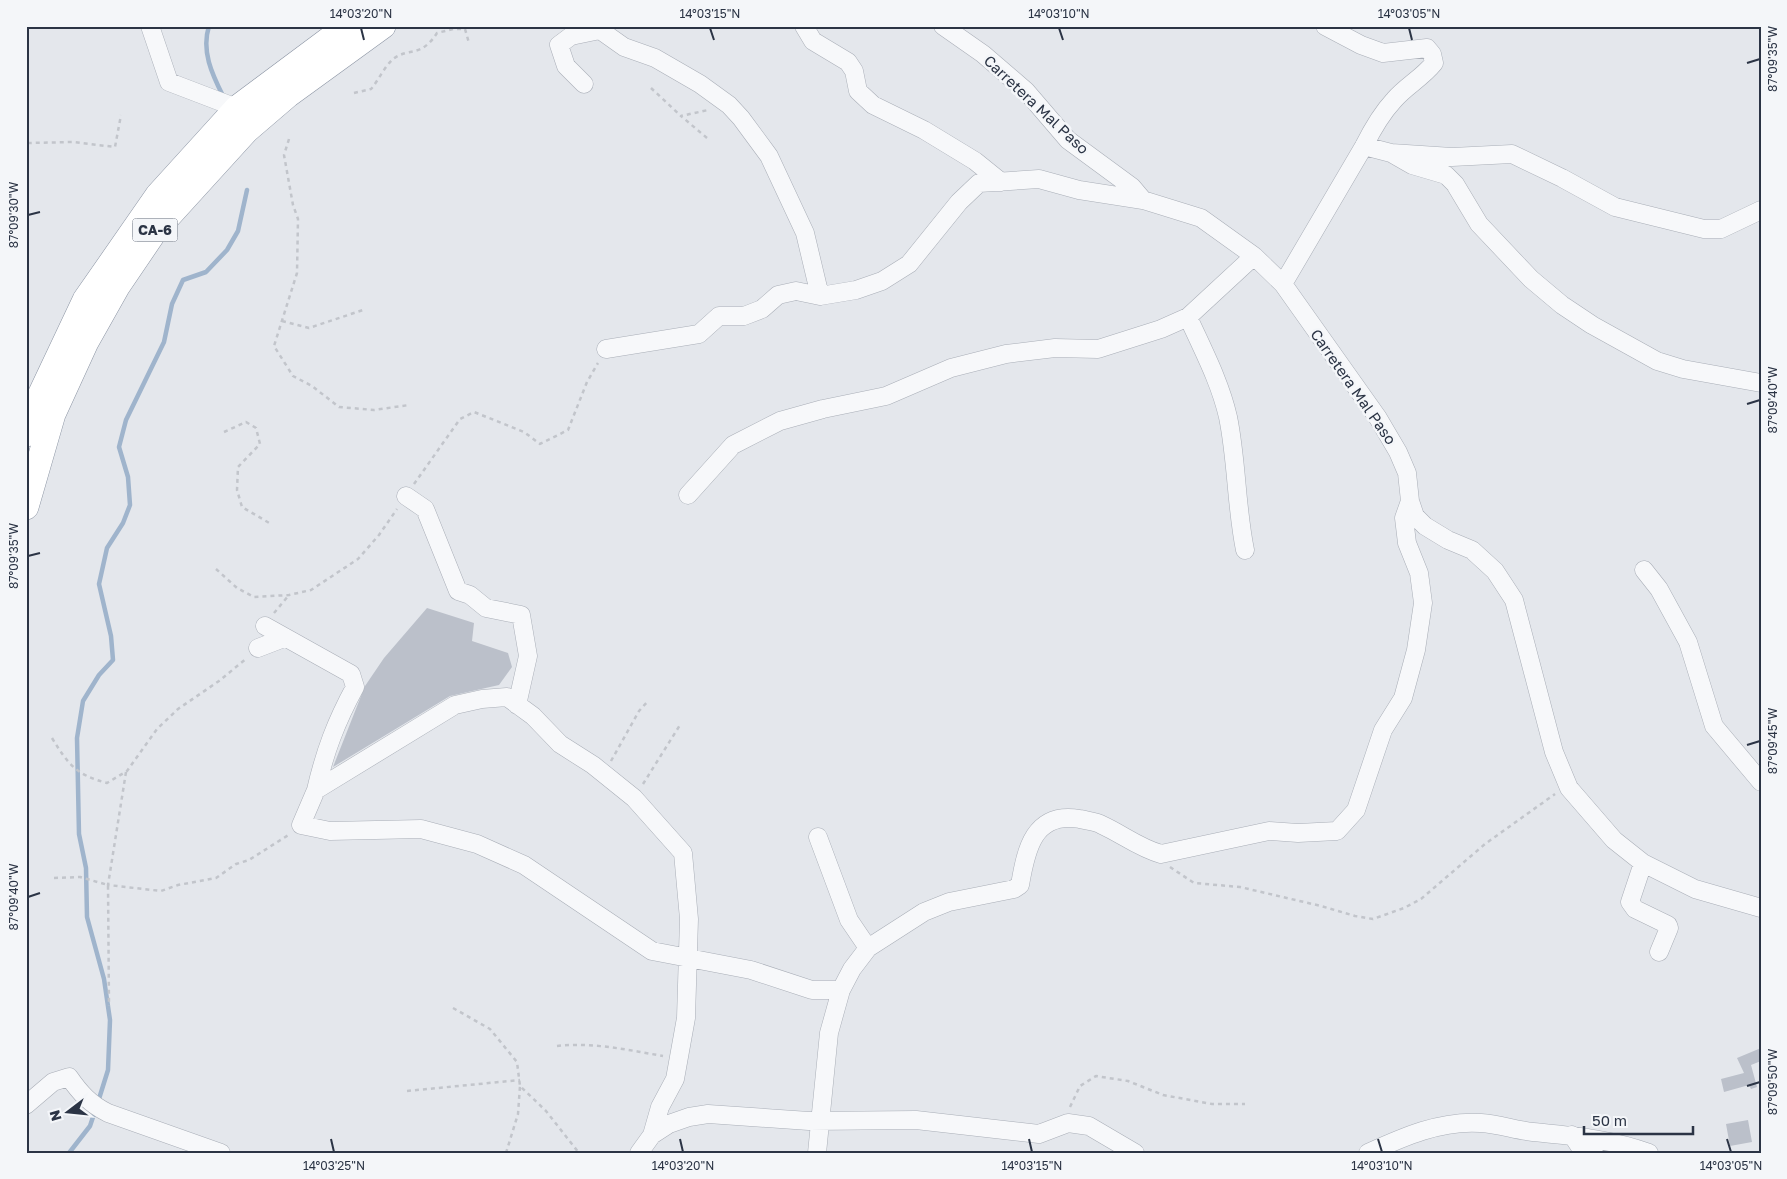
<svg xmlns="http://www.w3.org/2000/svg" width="1787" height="1179" viewBox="0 0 1787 1179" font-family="'Golos Text',sans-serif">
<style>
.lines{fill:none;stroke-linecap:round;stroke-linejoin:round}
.stream{stroke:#9fb4cc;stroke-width:4.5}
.building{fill:#bbc0ca}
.minor-casing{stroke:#a9aeb7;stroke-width:19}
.highway-casing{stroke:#8b94a3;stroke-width:26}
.path{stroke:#c2c5cb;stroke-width:2.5;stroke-dasharray:4 4;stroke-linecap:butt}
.minor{stroke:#f7f8fa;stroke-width:18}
.highway{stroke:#fff;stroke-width:25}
.ticks{fill:none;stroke:#2b3445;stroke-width:2}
.labels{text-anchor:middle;stroke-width:5;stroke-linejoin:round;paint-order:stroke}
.shield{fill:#f4f6f9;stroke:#676e7b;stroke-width:1}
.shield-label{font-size:14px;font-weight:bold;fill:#2b3445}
.street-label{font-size:15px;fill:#2b3445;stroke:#f4f6f9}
.neatline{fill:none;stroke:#2b3445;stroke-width:2}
.ticks-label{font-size:12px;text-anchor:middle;fill:#2b3445}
</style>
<rect width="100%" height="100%" fill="#e4e7ec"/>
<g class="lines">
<path class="stream" d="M209,26C201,51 212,74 223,96
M98,1102L108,1070L110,1020L104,979L87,917L86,868L79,834L77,738L83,701L99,675L113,660L111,636L99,584L107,548L123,523L130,505L128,477L119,447L126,420L164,342L172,304L183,280L206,272L227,250L238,231L247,190
M69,1153L90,1126L95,1111"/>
</g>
<path class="building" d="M427,608L474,623L472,641L508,653L512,667L499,685L450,696L333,767L365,686L384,658Z
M1761,1048V1061L1751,1065L1757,1087L1751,1089L1749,1085L1724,1092L1721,1079L1744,1073L1737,1058Z
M1748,1120L1752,1142L1730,1146L1726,1124Z"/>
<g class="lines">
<defs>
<path id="minor" d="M150,26L169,82L237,108
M804,26L813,41L848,62L854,71L858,91L873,105L924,130L975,161L1001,182
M943,26L983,54L1026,91L1068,140L1132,187L1143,200L1201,218L1254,256L1283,284L1378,418L1398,452L1407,473L1410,501L1415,516L1425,526L1448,540L1472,550L1495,571L1514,600L1554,752L1569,788L1614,840L1643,863L1695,889L1761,908
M584,84L566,66L559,45L571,36L600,30L624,47L655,58L700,84L729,105L741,118L769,156L805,233L820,296
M1364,146L1391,153L1452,157L1512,154L1562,178L1615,207L1704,229H1721L1761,210
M1391,153L1412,165L1446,175L1455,184L1479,224L1531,279L1562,305L1592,325L1657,361L1683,369L1761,383
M1283,284L1364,146C1372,130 1381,114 1394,100C1406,86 1422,78 1434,63L1432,54L1427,48L1383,53L1361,45L1325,26
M1188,317C1203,350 1220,382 1228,417C1237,461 1236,506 1245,550
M606,349L699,334L719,316H744L762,309L778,295L796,291L820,296L856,290L882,281L909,264L959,202L979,183L1039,179L1079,190L1143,200
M688,495L733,445L780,421L823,409L886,396L951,368L1006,354L1055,348L1098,349L1161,329L1188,317L1254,256
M406,496L425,509L458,591L470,595L486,608L521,615L528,656L517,705
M1644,570L1659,589L1688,642L1714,726L1761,782
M265,626L351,674L355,687C336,722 325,751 316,790
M258,648L284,638
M818,837L849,920L868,948
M1643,863L1630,902L1635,909L1668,925L1669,928L1659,952
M26,1105L53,1082L69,1077C80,1093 90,1104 108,1113L221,1153
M652,1135L669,1124L689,1117L708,1114L809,1121L916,1120L1039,1134L1068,1123L1089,1126L1135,1153
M1572,1135L1580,1147L1594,1153
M639,1153L652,1135L660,1107L675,1079L686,1018L689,919L683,853L634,798L593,765L560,744L533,716L507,697L482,699L455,705L316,790L301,825L330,831L421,829L477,844L524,865L652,951L751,970L812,990H841
M817,1153L829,1033L841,990L852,969L868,948L924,912L949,902L1014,889L1020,885C1026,849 1034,811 1080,819C1087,821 1096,821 1102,825C1122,834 1139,848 1161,854L1269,831L1298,833L1337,831L1356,810L1383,730L1403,698L1416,650L1423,603L1419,573L1407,543L1404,518L1410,501
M1368,1153C1403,1137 1441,1120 1481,1123C1499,1124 1515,1130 1533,1132C1573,1136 1611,1139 1649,1153"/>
<path id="highway" d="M26,434L33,410L85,300L158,195L237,108L347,26
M26,507L53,414L86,342L117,287L155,231L246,131L288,95L383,26"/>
</defs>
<use href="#minor" class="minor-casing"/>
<use href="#highway" class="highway-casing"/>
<path class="path" d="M651,88L681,116
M354,93L371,89C378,81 385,66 393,59C409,47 421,58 437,33L453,29H465L469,43
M707,138L681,116L708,110
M289,139L284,155L293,205L298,219L297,273L274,346L293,376L312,386L339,407L374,410L409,405
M26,151L28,143L73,142L115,147L121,115
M282,321L309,328L366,309
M224,432L246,422L256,428L260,444L238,467L237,490L242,507L271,524
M414,484L460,419L474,412L524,432L540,444L568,430L587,382L598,363
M216,569L237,588L254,597L289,595L311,590L358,559L379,535L397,509
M274,613L289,595
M52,738C68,764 76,775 107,783L127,771L157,729L178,709L219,681L247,658
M611,761L639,711L648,701
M126,772L108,885L161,891L178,885L216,878L236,864L249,860L290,834
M643,784L680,725
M1170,867L1194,883L1240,887L1321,906L1355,916L1373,919L1404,908L1421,899L1485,844L1555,794
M54,878L80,877L108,885L109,1006
M453,1008L490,1029L517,1062L520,1086L546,1111L579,1153
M557,1046C593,1042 628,1050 663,1056
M407,1091L520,1080
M1070,1107L1080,1086L1096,1076L1128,1081L1163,1095L1212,1104H1245
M506,1153L518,1114L520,1086"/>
<use href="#minor" class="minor"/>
<use href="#highway" class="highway"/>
</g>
<path class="ticks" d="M361,28L364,40M710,28L714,40M1059,28L1063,40M1409,28L1412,40M1747,63L1760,59M28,215L40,212M1747,404L1760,400M28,556L40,553M1747,745L1760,741M28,897L40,893M1747,1086L1760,1082M331,1139L334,1152M680,1139L683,1152M1029,1139L1032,1152M1378,1139L1382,1152M1727,1139L1731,1152"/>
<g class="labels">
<rect class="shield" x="132.5" y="218.5" width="45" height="23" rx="4"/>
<g class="shield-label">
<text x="155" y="235">CA-6</text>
</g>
<g class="street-label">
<text transform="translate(1036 105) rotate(43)" y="5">Carretera Mal Paso</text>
<text transform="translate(1353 387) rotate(55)" y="5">Carretera Mal Paso</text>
</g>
</g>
<rect width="1787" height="1179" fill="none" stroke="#f4f6f9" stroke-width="55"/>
<g transform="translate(68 1112) rotate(254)" stroke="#f4f6f9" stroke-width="4" paint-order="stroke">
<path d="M0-4L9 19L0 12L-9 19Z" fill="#2b3445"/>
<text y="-8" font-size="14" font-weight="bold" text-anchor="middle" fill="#2b3445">N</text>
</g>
<path d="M1584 1126v8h109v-8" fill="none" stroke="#2b3445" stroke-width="2.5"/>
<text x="1592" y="1126" font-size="15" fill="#2b3445" stroke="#f4f6f9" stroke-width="4" paint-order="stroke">50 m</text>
<rect x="28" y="28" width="1732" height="1124" class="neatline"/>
<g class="ticks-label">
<text x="361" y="18">14°03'20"N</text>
<text x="710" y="18">14°03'15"N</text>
<text x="1059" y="18">14°03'10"N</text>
<text x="1409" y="18">14°03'05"N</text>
<text transform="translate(1773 59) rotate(-90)" y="4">87°09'35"W</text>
<text transform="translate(14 215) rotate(-90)" y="4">87°09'30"W</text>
<text transform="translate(1773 400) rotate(-90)" y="4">87°09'40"W</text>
<text transform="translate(14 556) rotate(-90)" y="4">87°09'35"W</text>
<text transform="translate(1773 741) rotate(-90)" y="4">87°09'45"W</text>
<text transform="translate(14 897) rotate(-90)" y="4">87°09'40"W</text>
<text transform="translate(1773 1082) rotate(-90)" y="4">87°09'50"W</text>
<text x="334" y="1170">14°03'25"N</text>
<text x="683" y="1170">14°03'20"N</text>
<text x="1032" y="1170">14°03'15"N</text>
<text x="1382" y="1170">14°03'10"N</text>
<text x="1731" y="1170">14°03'05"N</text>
</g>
</svg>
